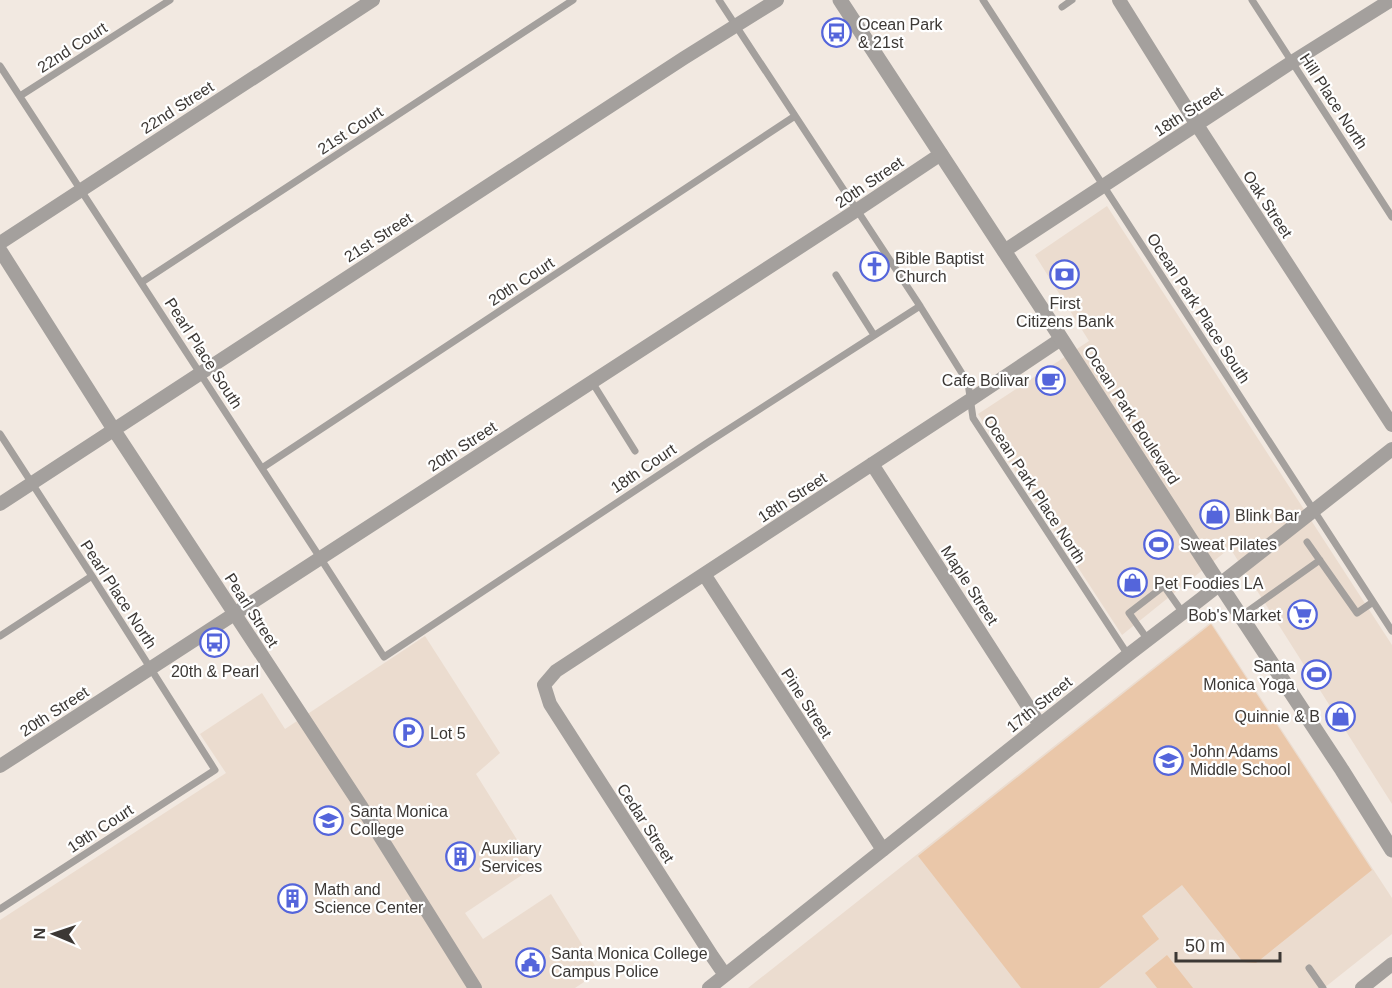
<svg xmlns="http://www.w3.org/2000/svg" width="1392" height="988" viewBox="0 0 1392 988" font-family="Helvetica,sans-serif">
<style>
.built{fill:#ebdccf}
.green{fill:#eac7a9}
.lines{fill:none;stroke-linecap:round;stroke-linejoin:round}
.service{stroke:#a4a09d;stroke-width:7}
.minor{stroke:#a4a09d;stroke-width:14}
.tertiary{stroke:#a4a09d;stroke-width:15}
.labels{text-anchor:middle;stroke-width:4.5;stroke-linejoin:round;paint-order:stroke}
.poi-label{font-size:16px;fill:#3c3835;stroke:#fff;text-anchor:start}
.street-label{font-size:16px;fill:#3c3835;stroke:#fff}
</style>
<rect width="100%" height="100%" fill="#f2e9e1"/>
<path class="built" d="M1107,206L1392,645V804L1230,548L1122,635L978,414L1089,341L1035,255Z
M1211,622L1392,898V934L1324,988H748Z
M425,636L500,753L476,774L534,867L465,913L483,939L551,894L599,972L575,988H0V920L226,773L200,734L262,693L285,729Z"/>
<path class="green" d="M1211,624L1372,870L1256,963L1243,962L1182,885L1142,916L1159,939L1099,988H1021L918,856Z
M1167,955L1193,988H1157L1145,973Z"/>
<g class="lines">
<path class="service" d="M719,0L920,306L968,383L973,418L1128,655
M983,0L1392,631
M1252,0L1392,217
M1062,7L1072,0
M0,66C128,262 257,459 384,657L707,443L920,306
M20,96L170,0
M836,275L874,335
M142,282L573,0
M592,382L635,451
M0,434L92,576L215,770L0,909
M262,468L795,116
M1307,542L1357,613L1373,602
M1241,616L1320,560
M0,636L92,576
M1148,640L1129,613L1164,586L1183,613
M1309,968L1323,988"/>
<path class="minor" d="M1119,0L1197,125L1392,425
M0,243L373,0
M0,250L114,430L361,806L475,988
M1004,251L1292,62L1391,0
M872,464L1040,725
M0,504L684,58L777,0
M704,574L883,850
M0,766L857,210L941,154
M725,975L712,956L550,704L544,685L556,671L970,400L1061,339
M709,988L1128,655L1201,599L1392,449
M1362,988L1392,964"/>
<path class="tertiary" d="M840,0L1048,318L1211,571L1342,770L1392,850"/>
</g>
<defs>
<symbol id="bus-ring" viewBox="-11 -11 22 22"><circle r="9.5" fill="#fff" stroke="#5465db" stroke-width="1.5"/><path d="M-5-6H5V4H4V6H2V4H-2V6H-4V4H-5ZM-3.5-4V0h7V-4ZM-3.5 1.2v1.5H-2V1.2ZM2 1.2v1.5H3.5V1.2Z" fill="#5465db"/></symbol>
<symbol id="church-ring" viewBox="-11 -11 22 22"><circle r="9.5" fill="#fff" stroke="#5465db" stroke-width="1.5"/><path d="M-1.2-6h2.4v3.5h3.3v2.4h-3.3V6h-2.4V-.1h-3.3v-2.4h3.3Z" fill="#5465db"/></symbol>
<symbol id="bank-ring" viewBox="-11 -11 22 22"><circle r="9.5" fill="#fff" stroke="#5465db" stroke-width="1.5"/><path d="M-6-4H6V4H-6ZM0-2.3a2.3 2.3 0 1 0 0 4.6a2.3 2.3 0 1 0 0-4.6Z" fill="#5465db"/></symbol>
<symbol id="cafe-ring" viewBox="-11 -11 22 22"><circle r="9.5" fill="#fff" stroke="#5465db" stroke-width="1.5"/><path d="M-5.5-4.5H6V0H3Q3 3.5 0 3.5H-2.5Q-5.5 3.5-5.5 0ZM3-3.2v2h1.7v-2ZM-6 4.5H4V6H-6Z" fill="#5465db"/></symbol>
<symbol id="shop-ring" viewBox="-11 -11 22 22"><circle r="9.5" fill="#fff" stroke="#5465db" stroke-width="1.5"/><path d="M-5-2.5h2.3a2.7 3.5 0 0 1 5.4 0H5L5.5 6h-11ZM-1.5-2.5h3a1.5 2.3 0 0 0-3 0Z" fill="#5465db"/></symbol>
<symbol id="stadium-ring" viewBox="-11 -11 22 22"><circle r="9.5" fill="#fff" stroke="#5465db" stroke-width="1.5"/><path d="M0-5a6.5 5 0 1 0 0 10a6.5 5 0 1 0 0-10ZM-3.5-1.8h7v3.6h-7Z" fill="#5465db"/></symbol>
<symbol id="supermarket-ring" viewBox="-11 -11 22 22"><circle r="9.5" fill="#fff" stroke="#5465db" stroke-width="1.5"/><path d="M-6-5.5h2.5l.6 2H6L4.5 2H-2.5L-4.4-4H-6ZM-1.5 3.2a1.3 1.3 0 1 0 .1 0ZM3 3.2a1.3 1.3 0 1 0 .1 0Z" fill="#5465db"/></symbol>
<symbol id="parking-ring" viewBox="-11 -11 22 22"><circle r="9.5" fill="#fff" stroke="#5465db" stroke-width="1.5"/><path d="M-3.5-5.5H1a3.5 3.5 0 0 1 0 7H-1V5.5H-3.5ZM-1-3.4V-.6H.8a1.4 1.4 0 0 0 0-2.8Z" fill="#5465db"/></symbol>
<symbol id="school-ring" viewBox="-11 -11 22 22"><circle r="9.5" fill="#fff" stroke="#5465db" stroke-width="1.5"/><path d="M0-5L7-2L0 1L-7-2ZM-4 1L0 2.5L4 1V4Q0 6-4 4Z" fill="#5465db"/></symbol>
<symbol id="university-ring" viewBox="-11 -11 22 22"><circle r="9.5" fill="#fff" stroke="#5465db" stroke-width="1.5"/><path d="M0-5L7-2L0 1L-7-2ZM-4 1L0 2.5L4 1V4Q0 6-4 4Z" fill="#5465db"/></symbol>
<symbol id="building-ring" viewBox="-11 -11 22 22"><circle r="9.5" fill="#fff" stroke="#5465db" stroke-width="1.5"/><path d="M-4-6H4V6H1V3H-1V6H-4ZM-2.5-4.3h1.7v1.8h-1.7ZM.8-4.3h1.7v1.8H.8ZM-2.5-1h1.7V.8h-1.7ZM.8-1h1.7V.8H.8Z" fill="#5465db"/></symbol>
<symbol id="civic-ring" viewBox="-11 -11 22 22"><circle r="9.5" fill="#fff" stroke="#5465db" stroke-width="1.5"/><path d="M-.6-6.5H3V-4.5H.6V-3L4-1V1h2V6H-6V1h2V-1L-.6-3ZM-1.2 2.5V6h2.4V2.5Z" fill="#5465db"/></symbol>
</defs>
<g fill-rule="evenodd">
<use href="#bus-ring" x="820" y="16" width="33" height="33"/>
<use href="#church-ring" x="858" y="250" width="33" height="33"/>
<use href="#bank-ring" x="1048" y="258" width="33" height="33"/>
<use href="#cafe-ring" x="1034" y="364" width="33" height="33"/>
<use href="#shop-ring" x="1198" y="498" width="33" height="33"/>
<use href="#stadium-ring" x="1142" y="528" width="33" height="33"/>
<use href="#shop-ring" x="1116" y="566" width="33" height="33"/>
<use href="#supermarket-ring" x="1286" y="598" width="33" height="33"/>
<use href="#bus-ring" x="198" y="626" width="33" height="33"/>
<use href="#stadium-ring" x="1300" y="658" width="33" height="33"/>
<use href="#shop-ring" x="1324" y="700" width="33" height="33"/>
<use href="#parking-ring" x="392" y="716" width="33" height="33"/>
<use href="#school-ring" x="1152" y="744" width="33" height="33"/>
<use href="#university-ring" x="312" y="804" width="33" height="33"/>
<use href="#building-ring" x="444" y="840" width="33" height="33"/>
<use href="#building-ring" x="276" y="882" width="33" height="33"/>
<use href="#civic-ring" x="514" y="946" width="33" height="33"/>
</g>
<g class="labels">
<g class="poi-label">
<text x="858" y="30">Ocean Park<tspan x="858" dy="18">&amp; 21st</tspan></text>
<text x="895" y="264">Bible Baptist<tspan x="895" dy="18">Church</tspan></text>
<text x="1065" y="309" text-anchor="middle">First<tspan x="1065" dy="18">Citizens Bank</tspan></text>
<text x="1029" y="386" text-anchor="end">Cafe Bolivar</text>
<text x="1235" y="521">Blink Bar</text>
<text x="1180" y="550">Sweat Pilates</text>
<text x="1154" y="589">Pet Foodies LA</text>
<text x="1281" y="621" text-anchor="end">Bob's Market</text>
<text x="1295" y="672" text-anchor="end">Santa<tspan x="1295" dy="18">Monica Yoga</tspan></text>
<text x="215" y="677" text-anchor="middle">20th &amp; Pearl</text>
<text x="1320" y="722" text-anchor="end">Quinnie &amp; B</text>
<text x="430" y="739">Lot 5</text>
<text x="1190" y="757">John Adams<tspan x="1190" dy="18">Middle School</tspan></text>
<text x="350" y="817">Santa Monica<tspan x="350" dy="18">College</tspan></text>
<text x="481" y="854">Auxiliary<tspan x="481" dy="18">Services</tspan></text>
<text x="314" y="895">Math and<tspan x="314" dy="18">Science Center</tspan></text>
<text x="551" y="959">Santa Monica College<tspan x="551" dy="18">Campus Police</tspan></text>
</g>
<g class="street-label">
<text transform="translate(72 47) rotate(-33)" y="6">22nd Court</text>
<text transform="translate(1334 101) rotate(57)" y="6">Hill Place North</text>
<text transform="translate(177 107) rotate(-33)" y="6">22nd Street</text>
<text transform="translate(1188 111) rotate(-33)" y="6">18th Street</text>
<text transform="translate(350 130) rotate(-33)" y="6">21st Court</text>
<text transform="translate(869 182) rotate(-34)" y="6">20th Street</text>
<text transform="translate(1268 204) rotate(57)" y="6">Oak Street</text>
<text transform="translate(378 237) rotate(-33)" y="6">21st Street</text>
<text transform="translate(521 281) rotate(-33)" y="6">20th Court</text>
<text transform="translate(1199 308) rotate(57)" y="6">Ocean Park Place South</text>
<text transform="translate(204 353) rotate(57)" y="6">Pearl Place South</text>
<text transform="translate(1132 415) rotate(57)" y="6">Ocean Park Boulevard</text>
<text transform="translate(462 446) rotate(-33)" y="6">20th Street</text>
<text transform="translate(643 468) rotate(-34)" y="6">18th Court</text>
<text transform="translate(1035 489) rotate(57)" y="6">Ocean Park Place North</text>
<text transform="translate(792 497) rotate(-33)" y="6">18th Street</text>
<text transform="translate(970 585) rotate(57)" y="6">Maple Street</text>
<text transform="translate(119 594) rotate(57)" y="6">Pearl Place North</text>
<text transform="translate(252 610) rotate(57)" y="6">Pearl Street</text>
<text transform="translate(807 703) rotate(57)" y="6">Pine Street</text>
<text transform="translate(1039 704) rotate(-39)" y="6">17th Street</text>
<text transform="translate(54 711) rotate(-33)" y="6">20th Street</text>
<text transform="translate(646 823) rotate(57)" y="6">Cedar Street</text>
<text transform="translate(100 828) rotate(-33)" y="6">19th Court</text>
</g>
</g>
<g transform="translate(54 934) rotate(272)" stroke="#ffffff" stroke-width="4.5" paint-order="stroke">
<path d="M0-4.5L10 22L0 15L-10 22Z" fill="#3c3835"/>
<text y="-9" font-size="16" font-weight="bold" text-anchor="middle" fill="#3c3835">N</text>
</g>
<path d="M1176 952v9h104v-9" fill="none" stroke="#3c3835" stroke-width="3"/>
<text x="1185" y="952" font-size="18" fill="#3c3835" stroke="#ffffff" stroke-width="4.5" paint-order="stroke">50 m</text>
</svg>
